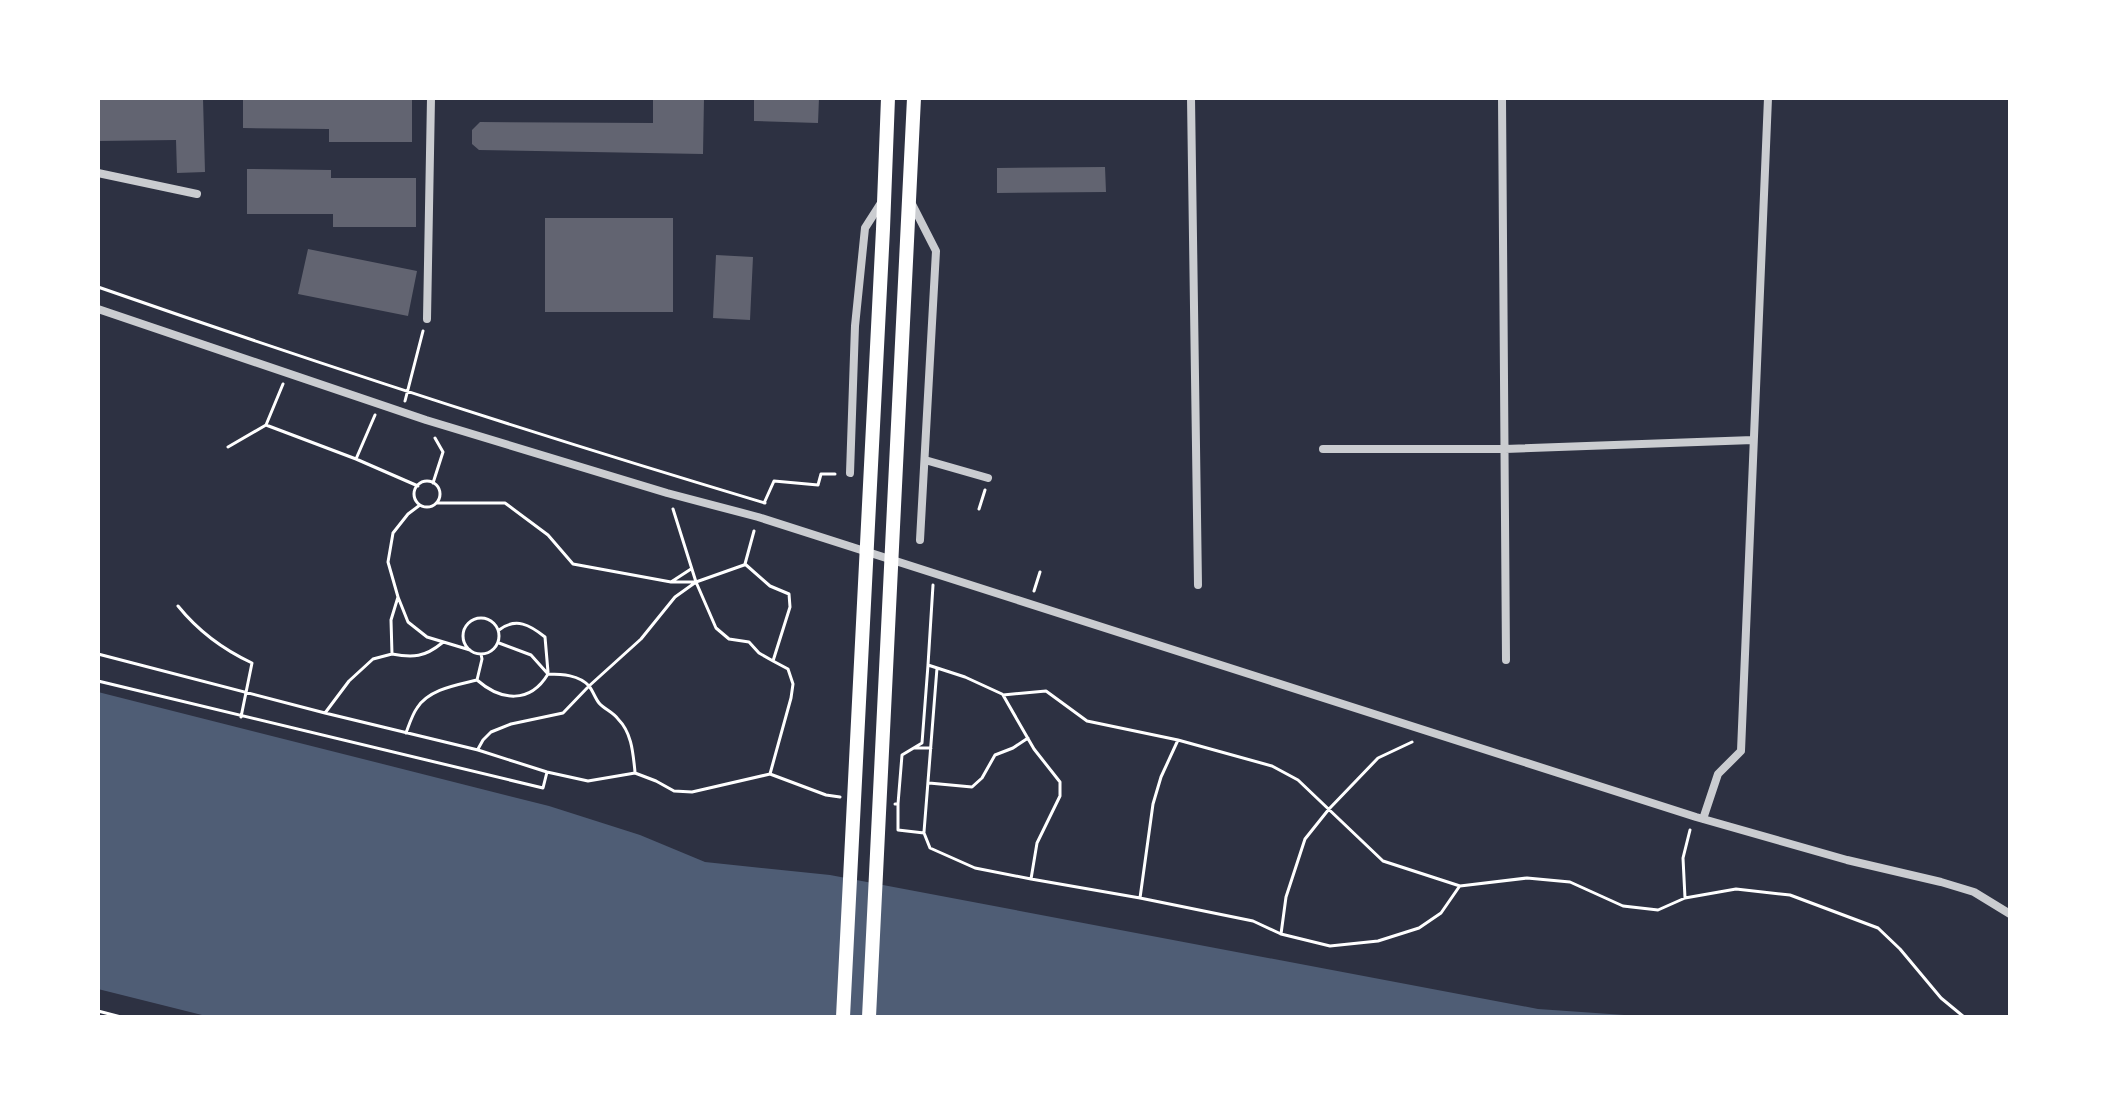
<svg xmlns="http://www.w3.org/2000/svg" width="2108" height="1115" viewBox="0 0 2108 1115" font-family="Ubuntu,sans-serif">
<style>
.water{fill:#4f5d75}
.building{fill:#626471}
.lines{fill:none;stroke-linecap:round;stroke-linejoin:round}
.path{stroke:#fff;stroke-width:3}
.minor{stroke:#caccd0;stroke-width:8}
.secondary{stroke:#fff;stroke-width:14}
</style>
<rect width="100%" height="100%" fill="#2d3142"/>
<path class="water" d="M98,692L549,806L640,835L705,862L830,875L1538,1009L1653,1017H210L98,989Z"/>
<path class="building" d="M98,98H203L205,172L177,173L176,140L98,141Z
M243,98H412V142H329V129L243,128Z
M653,98H704L703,154L479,150L472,144V130L480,122L653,123Z
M754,98H819L818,123L754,121Z
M1105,167L1106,192L997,193V168Z
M247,169L331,170V178H416V227H333V214H247Z
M545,218H673V312H545Z
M308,249L417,271L408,316L298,294Z
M716,255L753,257L750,320L713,318Z"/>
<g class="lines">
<path class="path" d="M98,287C319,364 540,436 765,503
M405,401L423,331
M266,425L356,459L418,486
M228,447L266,425L283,384
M356,459L375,415
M414 494a13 13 0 1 1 26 0a13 13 0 1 1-26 0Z
M433,483L443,452L435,438
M765,501L774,481L818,485L821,474H835
M436,503H505L548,535L573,564L671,582H696L744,565
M673,509L696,582L716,628L729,639L749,642L759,653L773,661
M979,509L985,490
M754,531L745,564L770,586L789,594L790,607L773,661L788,669L793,684L791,698L770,774
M671,582L691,569
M933,585L928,665L965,677L1002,694
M1034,591L1040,572
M398,597L408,622L427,637L470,650
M178,606C199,632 222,649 252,663L241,717
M463 636a18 18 0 1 1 36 0a18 18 0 1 1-36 0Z
M499,630C516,617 530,625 545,637L548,672
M499,643L531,655L548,674
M98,654L325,713L478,750L547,772L588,781L635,773L656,781L674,791L692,792L770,774L826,795L840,797
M392,654C413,658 425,657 442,643
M481,654L482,659L477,680C501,701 530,704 548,674C562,674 579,675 589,686C593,691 595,698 599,703C604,709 613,712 618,719C632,733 633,753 635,772
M98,681L543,788L547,772
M325,713L349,681L373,659L392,654L391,620L398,597L388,562L393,533L408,514L420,505
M406,733C409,725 412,715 417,708C429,689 457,685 477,680
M915,748H931
M478,749L483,740L491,732L511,724L563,713L589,686L641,639L675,597L696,582
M929,783L972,787L982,778L995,755L1013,748L1028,738
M895,804H898V830L924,833L930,848L975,868L1031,879L1037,843L1060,796V782L1034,749L1003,695L1046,691L1087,721L1178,740L1272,766L1298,780L1383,861L1460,886L1527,878L1570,882L1623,906L1658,910L1685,898L1736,889L1790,895L1878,928L1900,949L1941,998L1964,1017
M898,804L902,755L922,743L928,665
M924,832L937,668
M1031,879L1140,898L1253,921L1281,934L1330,946L1378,941L1419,928L1441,913L1459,887
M1140,898L1153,804L1161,777L1178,740
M1685,898L1683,858L1690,830
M1281,934L1286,897L1305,839L1329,809L1378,758L1412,742
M98,1011L121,1017"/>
<path class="minor" d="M1191,98L1198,585
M1502,98L1506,660
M98,173L197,194
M912,204L936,251L920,540
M98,309L426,420L667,493L758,517L1696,817L1847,860L1941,882L1974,892L2010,914
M427,319L431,98
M1323,449H1505L1753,440
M925,460L988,478
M850,473L855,326L865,228L881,203
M1703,819L1718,774L1741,751L1768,98"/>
<path class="secondary" d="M843,1017L883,229L888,98
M869,1017L914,98"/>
</g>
<rect width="2108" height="1115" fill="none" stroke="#ffffff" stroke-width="200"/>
</svg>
